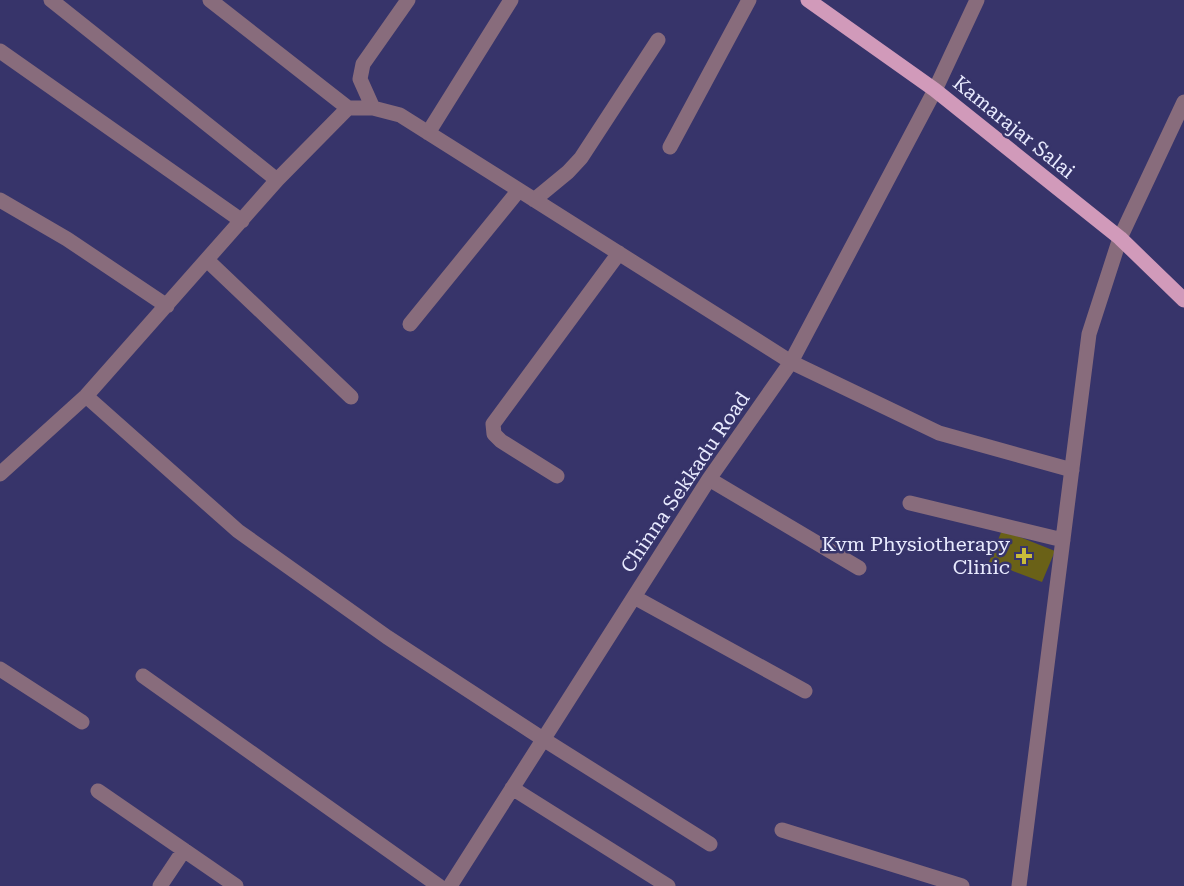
<svg xmlns="http://www.w3.org/2000/svg" width="1184" height="886" viewBox="0 0 1184 886" font-family="'Roboto Serif',serif">
<style>
.building{fill:#6a6117}
.lines{fill:none;stroke-linecap:round;stroke-linejoin:round}
.minor{stroke:#886c7c;stroke-width:15}
.major{stroke:#d19aba;stroke-width:15}
.poi-dot{fill:#c9bb3a;stroke:#37346a;stroke-width:2}
.labels{text-anchor:middle;stroke-width:5;stroke-linejoin:round;paint-order:stroke}
.street-label{font-size:20px;fill:#e8eafe;stroke:#37346a}
.poi-label{font-size:20px;fill:#e8eafe;stroke:#37346a;text-anchor:end}
</style>
<rect width="100%" height="100%" fill="#37346a"/>
<path class="building" d="M1002,530L1055,551L1042,582L989,562Z"/>
<g class="lines">
<path class="minor" d="M51,0L277,180
M210,0L348,108
M0,51L242,221
M373,108L360,79L363,64L408,0
M428,133L511,0
M670,147L749,0
M0,200L67,239L167,306
M534,200L568,172L581,158L658,40
M207,260L351,397
M410,324L519,190
M86,396L238,531L387,637L543,739L710,844
M0,474L86,396L277,180L348,108H373L400,115L791,362L939,433L1072,470
M557,476L501,441L494,434L493,424L619,253
M709,479L859,568
M910,503L1063,540
M634,597L805,691
M0,669L82,722
M143,676L439,886
M512,788L668,886
M98,791L236,886
M782,830L962,886
M160,886L184,850
M450,886L709,479L791,362L935,90L977,0
M1019,886L1089,334L1120,238L1184,102"/>
<path class="major" d="M808,0L935,90L1120,238L1184,300"/>
</g>
<path class="poi-dot" d="M1021 547h6v6h6v6h-6v6h-6v-6h-6v-6h6z"/>
<g class="labels">
<g class="street-label">
<text transform="translate(1014 127) rotate(39)" y="7">Kamarajar Salai</text>
<text transform="translate(685 482) rotate(-56)" y="7">Chinna Sekkadu Road</text>
</g>
<g class="poi-label">
<text x="1010" y="551">Kvm Physiotherapy<tspan x="1010" dy="23">Clinic</tspan></text>
</g>
</g>
</svg>
